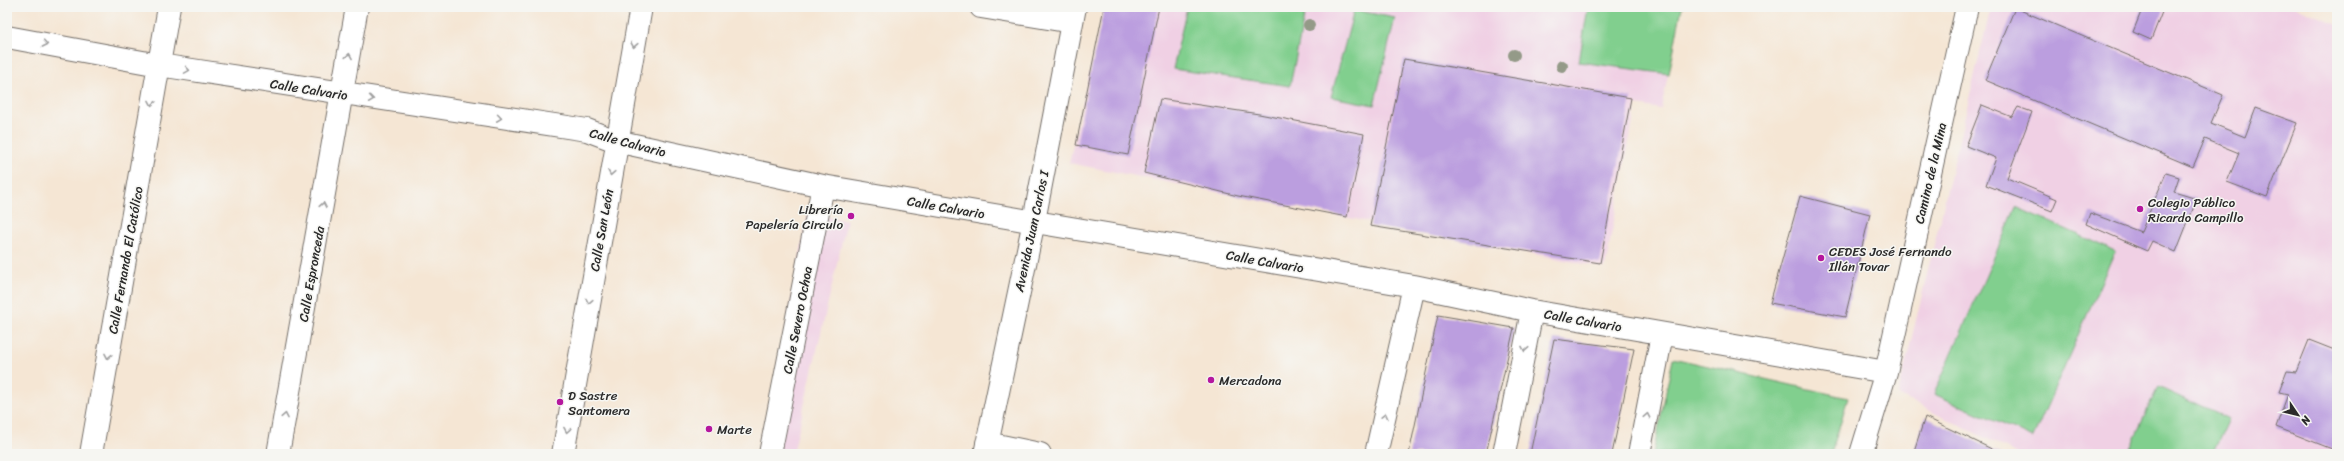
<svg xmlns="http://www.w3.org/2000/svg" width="2344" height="461" viewBox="0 0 2344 461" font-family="Sriracha,sans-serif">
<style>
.built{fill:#f0d0e4}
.green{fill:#81cf8e;stroke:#567d5c}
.building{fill:#bb9edf}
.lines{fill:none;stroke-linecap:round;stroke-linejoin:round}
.street-casing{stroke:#726c66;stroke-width:24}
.street{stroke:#fff;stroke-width:22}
.tree{fill:#949a88}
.oneway{stroke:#a0a0a0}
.poi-dot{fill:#b5179e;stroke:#f6f6f2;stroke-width:1.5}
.labels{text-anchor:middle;stroke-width:3;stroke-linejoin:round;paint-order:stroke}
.street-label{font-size:13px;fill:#2b2b2b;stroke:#f6f6f2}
.poi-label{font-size:13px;fill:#2b2b2b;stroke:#f6f6f2;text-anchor:start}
</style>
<rect width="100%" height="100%" fill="#f6f6f2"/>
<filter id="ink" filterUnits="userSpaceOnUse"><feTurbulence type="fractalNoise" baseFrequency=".025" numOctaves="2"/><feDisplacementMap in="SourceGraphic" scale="8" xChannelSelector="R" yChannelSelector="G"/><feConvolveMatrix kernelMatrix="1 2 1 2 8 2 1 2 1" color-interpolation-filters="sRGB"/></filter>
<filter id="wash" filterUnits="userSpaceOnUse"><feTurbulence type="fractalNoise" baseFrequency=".012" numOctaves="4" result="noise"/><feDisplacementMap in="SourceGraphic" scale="16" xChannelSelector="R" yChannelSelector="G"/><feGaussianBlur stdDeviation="0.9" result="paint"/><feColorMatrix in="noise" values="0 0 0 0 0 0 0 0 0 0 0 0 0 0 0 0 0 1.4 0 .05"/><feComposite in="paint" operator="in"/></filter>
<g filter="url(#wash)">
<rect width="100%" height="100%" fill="#f5e6d4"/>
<path class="built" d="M1105,7H1682L1661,109L1636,105L1605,268L1069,163Z
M1991,7H2296L2337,24V454H2018L1898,395Z
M808,214L847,220L793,454H762Z"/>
<path class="green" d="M1187,7H1306L1290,86L1173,69Z
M1588,7H1682L1669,74L1579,62Z
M1354,10L1395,18L1374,105L1331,97Z
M2016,207L2115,251L2033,438L1934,394Z
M1673,358L1848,398L1831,454H1653Z
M2158,387L2229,419L2213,454H2127Z"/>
<g id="blocks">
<path class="building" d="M1104,7H1159L1128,155L1076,145Z
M2143,7H2164L2151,40L2133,32Z
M2015,8L2223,95L2211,123L2245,137L2256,108L2297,123L2267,197L2227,182L2239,153L2205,139L2193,167L1985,80Z
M1404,59L1631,98L1600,263L1370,226Z
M1160,99L1259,114L1364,134L1347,217L1238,196L1144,173Z
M1982,105L2012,117L2018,107L2032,112L2007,178L2057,199L2052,211L1986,185L1996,158L1966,146Z
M2166,173L2179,177L2174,192L2197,199L2176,252L2152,241L2147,251L2086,224L2090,213L2141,232Z
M1800,196L1870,214L1845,317L1770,303Z
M1438,315L1514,328L1486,454H1409Z
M1554,339L1634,349L1612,454H1530Z
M2309,340L2337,351V451L2276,427L2288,394L2279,392L2287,371L2296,372Z
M1925,417L2002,454H1913Z"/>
</g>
</g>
<g filter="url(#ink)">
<use href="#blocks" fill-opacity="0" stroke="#726c66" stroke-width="1"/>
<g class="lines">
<defs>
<path id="street" d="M981,7L1072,22
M7,37L159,65L587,130L616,141L823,186L1414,286L1532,311L1886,372
M987,443L1040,454
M91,454L169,7
M278,454L357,7
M563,454L641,7
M770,454L823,186
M985,454L1034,221L1075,7
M1376,454L1414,286
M1504,454L1532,311
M1639,454L1662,334
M1861,454L1886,372L1967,7"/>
</defs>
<use href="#street" class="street-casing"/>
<use href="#street" class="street"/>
</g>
<g class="tree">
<circle cx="1309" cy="25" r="6"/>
<circle cx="1514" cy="55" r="6"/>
<circle cx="1562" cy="66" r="6"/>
</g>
<defs><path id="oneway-chevron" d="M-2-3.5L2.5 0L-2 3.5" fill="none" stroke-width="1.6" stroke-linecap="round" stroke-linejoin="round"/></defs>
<g class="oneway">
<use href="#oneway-chevron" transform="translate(45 44) rotate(11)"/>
<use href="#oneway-chevron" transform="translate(634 45) rotate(100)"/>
<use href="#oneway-chevron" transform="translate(349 56) rotate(-81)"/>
<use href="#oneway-chevron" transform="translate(187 70) rotate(9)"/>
<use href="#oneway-chevron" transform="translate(371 99) rotate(8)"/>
<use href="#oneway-chevron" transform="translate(152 103) rotate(100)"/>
<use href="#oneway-chevron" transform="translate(499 118) rotate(8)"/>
<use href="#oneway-chevron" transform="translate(611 173) rotate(100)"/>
<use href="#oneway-chevron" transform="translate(323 205) rotate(-80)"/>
<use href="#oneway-chevron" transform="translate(589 301) rotate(100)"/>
<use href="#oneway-chevron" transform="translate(1525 349) rotate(101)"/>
<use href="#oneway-chevron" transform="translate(108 356) rotate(100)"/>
<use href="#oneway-chevron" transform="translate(285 416) rotate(-79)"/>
<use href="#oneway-chevron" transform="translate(1385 416) rotate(-77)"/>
<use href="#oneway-chevron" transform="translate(1647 416) rotate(-79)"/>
<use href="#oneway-chevron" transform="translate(567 430) rotate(99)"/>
</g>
</g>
<g class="poi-dot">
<circle cx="2140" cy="209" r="4"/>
<circle cx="851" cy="216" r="4"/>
<circle cx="1821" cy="258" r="4"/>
<circle cx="1211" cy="380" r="4"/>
<circle cx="560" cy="402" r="4"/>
<circle cx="709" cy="429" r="4"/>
</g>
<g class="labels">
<g class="street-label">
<text transform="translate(309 89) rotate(9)" y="5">Calle Calvario</text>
<text transform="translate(628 142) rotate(15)" y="5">Calle Calvario</text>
<text transform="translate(1930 173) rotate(-77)" y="5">Camino de la Mina</text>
<text transform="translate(946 207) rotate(10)" y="5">Calle Calvario</text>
<text transform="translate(601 230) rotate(-80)" y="5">Calle San León</text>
<text transform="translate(1031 231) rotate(-78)" y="5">Avenida Juan Carlos I</text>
<text transform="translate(125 260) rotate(-80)" y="5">Calle Fernando El Católico</text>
<text transform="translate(1265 261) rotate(10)" y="5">Calle Calvario</text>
<text transform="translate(311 274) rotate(-80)" y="5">Calle Espronceda</text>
<text transform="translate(797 320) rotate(-79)" y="5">Calle Severo Ochoa</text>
<text transform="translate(1583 320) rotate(10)" y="5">Calle Calvario</text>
</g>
<g class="poi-label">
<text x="2148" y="207">Colegio Público<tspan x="2148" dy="15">Ricardo Campillo</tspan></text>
<text x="843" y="214" text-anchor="end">Librería<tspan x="843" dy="15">Papelería Circulo</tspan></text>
<text x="1829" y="256">CEDES José Fernando<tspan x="1829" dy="15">Illán Tovar</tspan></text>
<text x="1219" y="385">Mercadona</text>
<text x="568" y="400">D Sastre<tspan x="568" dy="15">Santomera</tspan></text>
<text x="717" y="434">Marte</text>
</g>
</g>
<rect width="2344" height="461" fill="none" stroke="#f6f6f2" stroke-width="24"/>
<g transform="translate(2298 415) rotate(125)" stroke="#f6f6f2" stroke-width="3" paint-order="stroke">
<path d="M0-3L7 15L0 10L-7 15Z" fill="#2b2b2b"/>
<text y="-6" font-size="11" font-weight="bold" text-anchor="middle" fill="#2b2b2b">N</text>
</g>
</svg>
